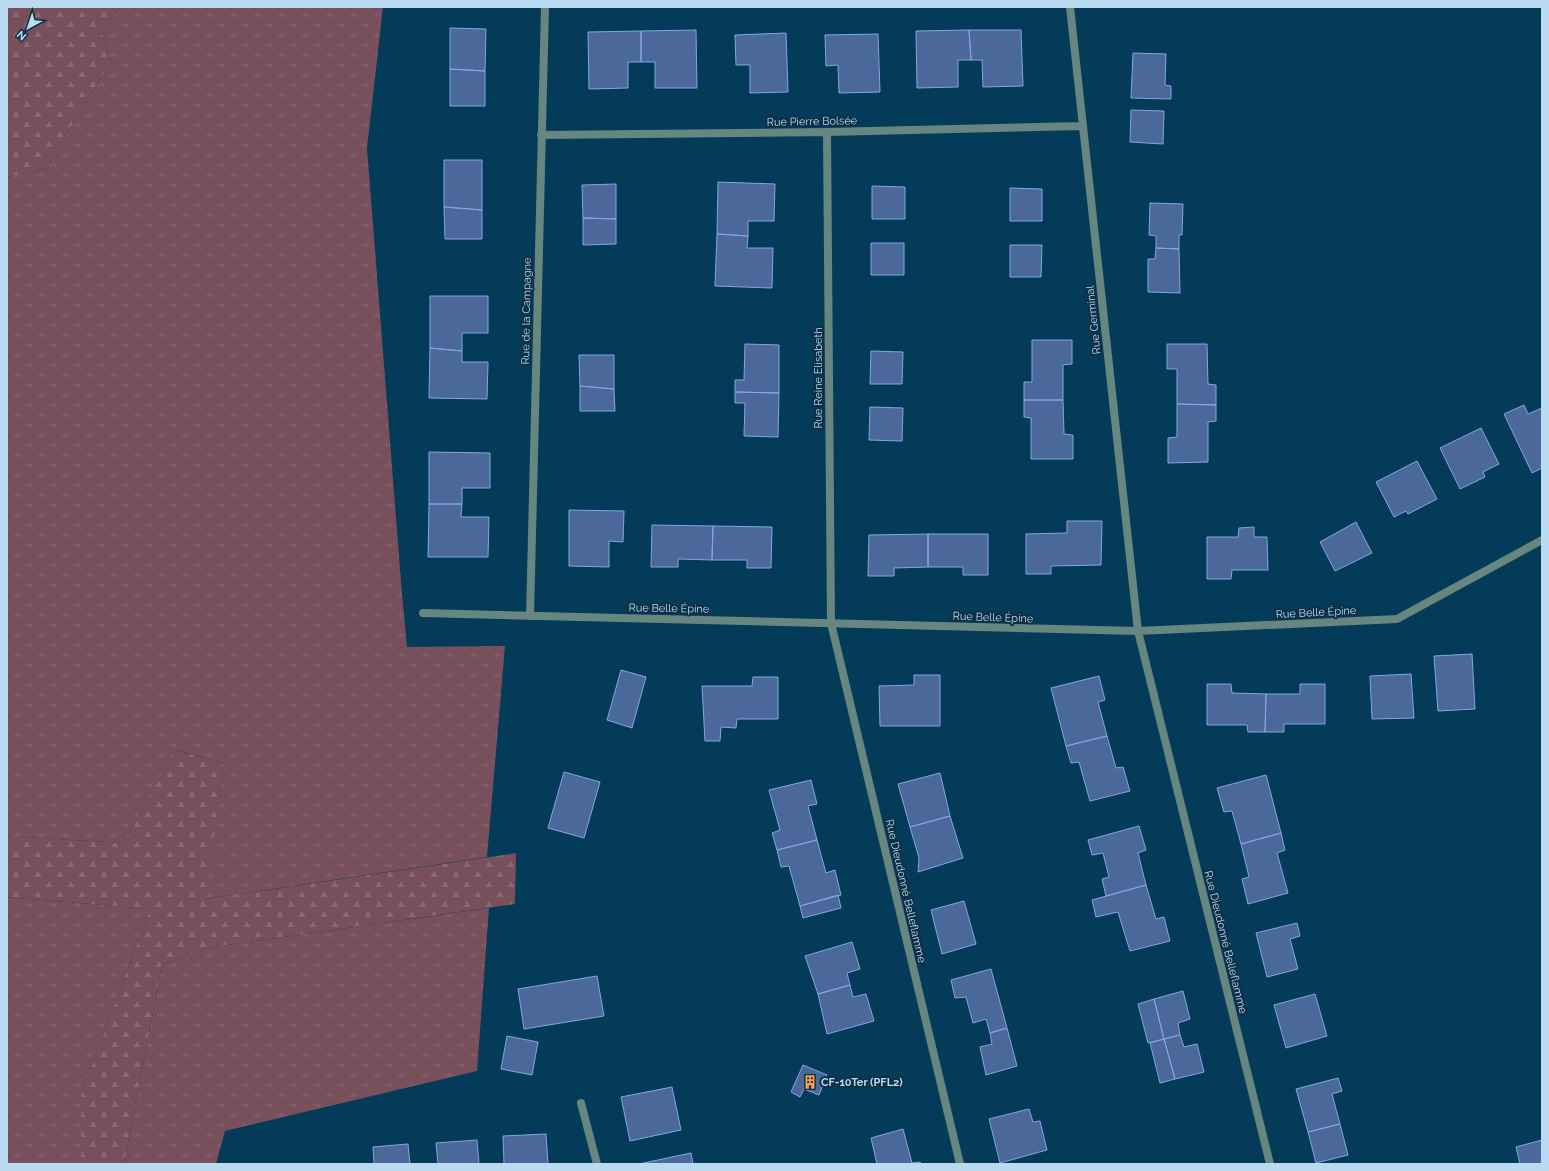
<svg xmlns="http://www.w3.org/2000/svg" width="1549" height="1171" viewBox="0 0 1549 1171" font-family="Raleway,sans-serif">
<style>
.grass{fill:url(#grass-tufts)}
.forest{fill:url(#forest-firs)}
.building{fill:#4a699a;stroke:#83a7e1}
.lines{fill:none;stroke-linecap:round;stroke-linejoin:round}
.street{stroke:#66867f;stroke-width:8}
.labels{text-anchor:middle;stroke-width:4;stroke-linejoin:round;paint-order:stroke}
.street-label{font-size:11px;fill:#badaf1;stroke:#0d3046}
.poi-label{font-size:11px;font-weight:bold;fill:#badaf1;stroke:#0d3046;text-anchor:start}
</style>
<defs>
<pattern id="grass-tufts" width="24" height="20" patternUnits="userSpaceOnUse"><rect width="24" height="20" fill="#77505c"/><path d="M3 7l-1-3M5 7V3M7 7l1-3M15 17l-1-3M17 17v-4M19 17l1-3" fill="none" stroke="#886974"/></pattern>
<pattern id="forest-firs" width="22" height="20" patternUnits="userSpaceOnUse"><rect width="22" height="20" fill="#77505c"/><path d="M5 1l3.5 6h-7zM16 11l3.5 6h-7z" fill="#886974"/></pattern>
</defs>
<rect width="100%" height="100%" fill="#033b59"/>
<path class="grass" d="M121,7H383L367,148L402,594L407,647L505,646L487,857L205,899L224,763L176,750L123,843L7,836V177L45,169L111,62L101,29Z
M7,897L150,909L81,1095V1164H7Z
M489,908L477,1071L225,1131L216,1164H124L162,965L207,948Z"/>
<path class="forest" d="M7,7H121L101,29L111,62L45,169L7,177Z
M175,750L224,763L206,899L516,853L515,904L207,948L162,965L124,1164H81V1095L150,909L7,897V836L123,843Z"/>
<path class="building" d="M450,28L486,29L485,71L450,69Z
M696,30L697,88H655V62H641V31Z
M969,30L971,60H958V87L917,88L916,31Z
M969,30H1021L1023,86L983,87L982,60H971Z
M641,31V62H628V88L589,89L588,32Z
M786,33L788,92L750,93V65H736L735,35Z
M878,34L880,92L839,93L838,65L826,66L825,35Z
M1133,53L1166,54L1165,85L1171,86V99L1131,98Z
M450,69L485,71V106H450Z
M1131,110L1164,111L1163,144L1130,142Z
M444,160H482V210L444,207Z
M718,182L775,184L774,221H748V236L717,234Z
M616,184V219L583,218L582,185Z
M872,186L905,187V219H872Z
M1010,188L1042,189V221H1010Z
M1150,203L1183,204L1182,235H1179V249L1156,248V236L1149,235Z
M444,207L482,210V239H445Z
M583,218L616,219V244L583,245Z
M717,234L748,236L747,248H773L772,288L715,286Z
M871,243H904V275H871Z
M1010,245H1042L1041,277H1010Z
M1156,248L1179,249L1180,293L1148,292V259H1155Z
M430,296H488V333H462V351L430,348Z
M1032,340H1072V364L1063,365V400H1024V382H1032Z
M745,344L779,345V393L735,392V380H744Z
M1167,344H1207L1208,384L1216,385V405L1177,404V369H1167Z
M430,348L462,351V362H488L487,399L429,398Z
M871,351L903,352L902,384H870Z
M579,355H614V389L580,386Z
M580,386L614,389L615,411H580Z
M735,392L779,393L778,437L744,436L745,403H735Z
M1024,400H1063L1064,434L1073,435V459H1031V418L1024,417Z
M1177,404L1216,405V421L1208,422V462L1168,463V438L1177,437Z
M1524,405L1528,414L1542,408V468L1532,473L1504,414Z
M870,407L903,408L902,441L869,440Z
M1481,428L1499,464L1483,472L1485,477L1460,489L1440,448Z
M429,452L490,453V488H462V504H429Z
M1417,461L1437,499L1408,514L1406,511L1394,517L1376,482Z
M429,504H462L461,517H489L488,557H428Z
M569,510L624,511L623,542L609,541V567L569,566Z
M1067,521H1102L1101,565L1051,566V574H1026V534L1067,533Z
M1356,522L1372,553L1335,571L1320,542Z
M652,525L713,526L712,560L678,559V567H651Z
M713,526L772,527L771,568H747V560H712Z
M1254,527V537H1267L1268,570H1232L1231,579H1207V537H1238L1239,528Z
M928,534V567L894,568V576H868L869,535Z
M928,534H988V575H963V567H928Z
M1472,654L1475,709L1438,711L1434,656Z
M621,670L646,677L632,728L607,720Z
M1411,674L1414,718L1372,719L1370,676Z
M914,675H940V726H880L879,686L914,685Z
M1099,676L1105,700L1098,702L1107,736L1066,746L1051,688Z
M753,677H778V719H737L736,728L721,727L720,741H705L702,686H752Z
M1207,684H1231L1232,693L1266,694L1265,732H1248L1247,725H1207Z
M1300,684H1325V724H1284V732H1265L1266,694H1300Z
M1107,736L1116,768L1123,767L1130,791L1090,801L1079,762L1071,763L1066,746Z
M564,772L600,782L584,838L548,828Z
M940,773L950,816L910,827L898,784Z
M1266,775L1281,833L1241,844L1232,811L1224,812L1217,788Z
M811,780L817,804L808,806L817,840L777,850L772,833L780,830L769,790Z
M950,816L963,858L918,872L919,858L910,827Z
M1139,826L1146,850L1138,853L1146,885L1106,896L1102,879L1109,877L1103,853L1092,855L1088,840Z
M1281,833L1285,850L1277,853L1288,893L1248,904L1242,879L1249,877L1241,844Z
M817,840L826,873L835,870L841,895L800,906L789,866L781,867L777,850Z
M1146,885L1156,919L1164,917L1170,941L1130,951L1118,912L1096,917L1092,900Z
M838,895L841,908L803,918L800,906Z
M964,901L976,944L942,954L931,910Z
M1297,923L1300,936L1290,939L1298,969L1267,977L1256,933Z
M852,942L860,969L847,973L850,985L818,994L805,956Z
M991,969L1007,1028L990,1033L986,1019L973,1023L966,997L955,998L951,980Z
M597,976L604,1016L524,1029L518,989Z
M850,985L853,997L866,994L874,1021L827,1034L818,994Z
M1183,991L1190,1019L1178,1023L1180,1035L1164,1039L1154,999Z
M1315,994L1327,1036L1286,1048L1274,1005Z
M1154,999L1164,1039L1148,1043L1138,1004Z
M1007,1028L1017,1066L986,1075L980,1047L992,1044L990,1033Z
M1180,1035L1184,1047L1197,1044L1204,1072L1175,1079L1164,1039Z
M507,1036L538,1042L532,1075L501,1069Z
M1164,1039L1175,1079L1160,1083L1150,1043Z
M803,1065L827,1075L819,1095L804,1089L800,1097L791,1092Z
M1338,1078L1342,1091L1332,1094L1340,1124L1308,1132L1296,1089Z
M672,1087L681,1130L630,1141L621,1097Z
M1029,1109L1033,1122L1040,1121L1047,1150L1000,1163L989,1119Z
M1340,1124L1348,1155L1316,1163L1308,1132Z
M903,1129L912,1163L920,1162L921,1164H877L871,1138Z
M546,1134L548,1164H504L503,1136Z
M477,1140L479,1164H438L436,1143Z
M1542,1140V1164H1520L1516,1147Z
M408,1144L410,1164H374L373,1147Z
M691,1153L693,1164H639Z"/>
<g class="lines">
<path class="street" d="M1070,7L1138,631L1270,1164
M827,132L831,623L960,1164
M541,135L827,132L1083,126
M423,613L1138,631L1397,619L1542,540
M530,616L545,7
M581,1103L597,1164"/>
</g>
<defs>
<symbol id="building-bare" viewBox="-9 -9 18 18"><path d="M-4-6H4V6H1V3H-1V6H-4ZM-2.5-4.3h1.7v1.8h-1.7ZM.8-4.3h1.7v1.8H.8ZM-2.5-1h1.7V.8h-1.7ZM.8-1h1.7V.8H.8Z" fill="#fa9f4f" stroke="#0d3046" stroke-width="2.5" paint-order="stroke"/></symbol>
</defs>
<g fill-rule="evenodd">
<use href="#building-bare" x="800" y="1072" width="20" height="20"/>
</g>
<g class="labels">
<g class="street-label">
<text transform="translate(812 121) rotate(-1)" y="4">Rue Pierre Bolsée</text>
<text transform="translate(526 311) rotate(-89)" y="4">Rue de la Campagne</text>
<text transform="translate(1093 320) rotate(-96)" y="4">Rue Germinal</text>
<text transform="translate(818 378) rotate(-90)" y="4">Rue Reine Elisabeth</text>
<text transform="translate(669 608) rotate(1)" y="4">Rue Belle Épine</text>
<text transform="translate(1316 612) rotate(-3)" y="4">Rue Belle Épine</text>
<text transform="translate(993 617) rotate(2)" y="4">Rue Belle Épine</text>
<text transform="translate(906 891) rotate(77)" y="4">Rue Dieudonné Belleflamme</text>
<text transform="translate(1226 942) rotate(76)" y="4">Rue Dieudonné Belleflamme</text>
</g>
<g class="poi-label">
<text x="821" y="1086">CF-10Ter (PFL2)</text>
</g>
</g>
<rect width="1549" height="1171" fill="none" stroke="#badaf1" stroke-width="16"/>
<g transform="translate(28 28) rotate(220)" stroke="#0d3046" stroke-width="3" paint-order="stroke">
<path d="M0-3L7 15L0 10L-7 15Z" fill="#badaf1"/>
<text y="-6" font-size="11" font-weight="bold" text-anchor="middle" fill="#badaf1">N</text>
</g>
</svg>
